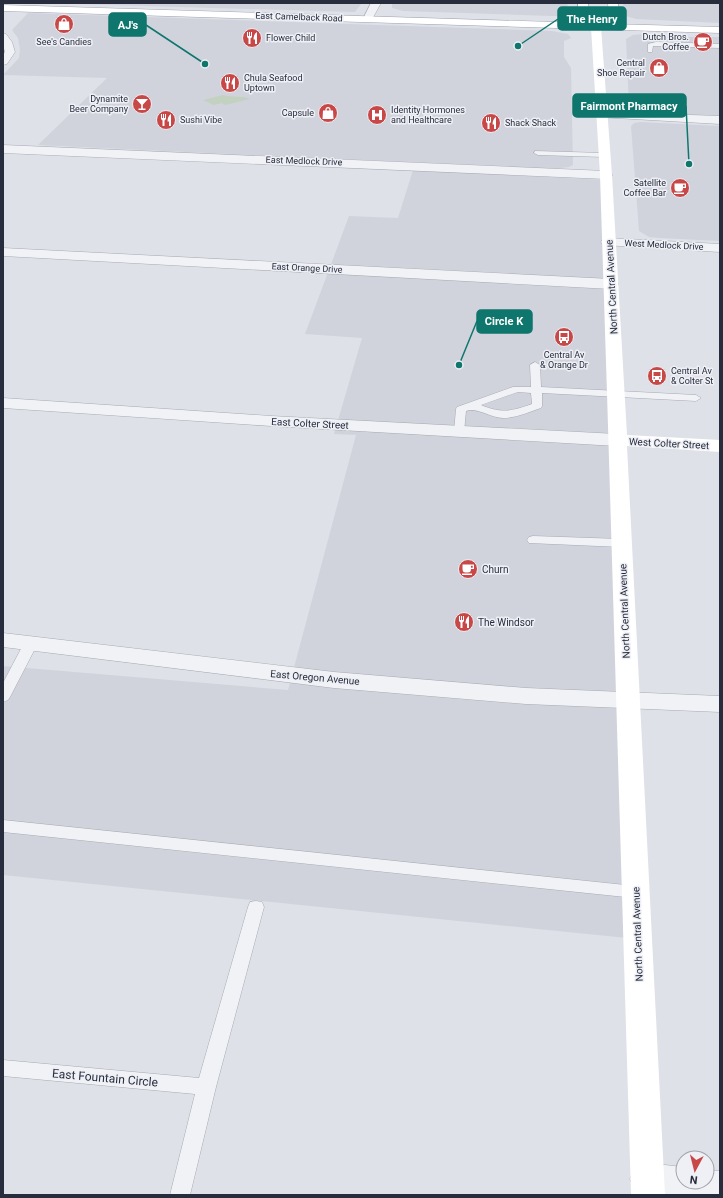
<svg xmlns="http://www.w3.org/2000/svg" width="723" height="1198" viewBox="0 0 723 1198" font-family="Roboto,sans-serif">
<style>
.built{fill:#d1d3dc}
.green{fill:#c2d1c0}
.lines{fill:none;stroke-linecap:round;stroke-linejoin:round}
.lane-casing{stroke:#a7abb4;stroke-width:1}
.street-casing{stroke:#a7abb4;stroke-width:1}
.primary-casing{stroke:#9ea3b3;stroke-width:1}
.lane{fill:#f1f2f6;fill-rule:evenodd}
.street{fill:#f1f2f6;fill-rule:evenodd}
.secondary{fill:#fff;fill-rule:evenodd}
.primary{fill:#fff;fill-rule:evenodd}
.labels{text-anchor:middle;stroke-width:3;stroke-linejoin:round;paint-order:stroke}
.far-street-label{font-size:9px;fill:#282d3e;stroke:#eef0f5}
.far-poi-label{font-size:9px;fill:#282d3e;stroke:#eef0f5;text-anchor:start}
.street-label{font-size:10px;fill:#282d3e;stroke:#eef0f5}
.poi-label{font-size:10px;fill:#282d3e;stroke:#eef0f5;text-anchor:start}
.near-street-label{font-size:12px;fill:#282d3e;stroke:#eef0f5}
.leader{fill:none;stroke:#0f766e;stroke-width:1.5}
.callout-dot{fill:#0f766e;stroke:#eef0f5;stroke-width:1.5}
.callout{fill:#0f766e;stroke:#0f766e;stroke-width:1.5}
.callout-label{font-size:11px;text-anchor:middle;font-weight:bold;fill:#fff}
</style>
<rect width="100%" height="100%" fill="#dee1e7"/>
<path class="built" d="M42,3H362L355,12Z
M392,3H568L565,16H551L403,11L392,8Z
M623,3H720V23L636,19L626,16Z
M28,13L552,31L568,34L571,38L564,41V57L571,68L573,165L569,167L553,169L38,145L107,78L3,75L19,58L20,50L18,38L12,30Z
M644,34L674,37H720V116L643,113L635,111L629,107L626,39L633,35Z
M640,122L720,126V241L659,238L649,237L639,231L631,126L634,123Z
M413,170L606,180L637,939L3,875V666L288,690L356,435L334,434L362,338L305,334L349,216L398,218Z"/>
<path class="green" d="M223,95C232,98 241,95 250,99L225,105L222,103L214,105L203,100Z"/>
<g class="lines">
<defs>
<path id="lane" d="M656,42L720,44V48L656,46H653L652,52H648V44Z
M535,151L604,153L608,155L604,157L538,155L534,153Z
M535,362L540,365L541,387L696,395L701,398L696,401L542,393V406L541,408C529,412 516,418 503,418C491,418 477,407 466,411L464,432L463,434H455L454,432L456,409L457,407L513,387H531L530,365ZM518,392L531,393L532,404C512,411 502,414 481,405Z
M533,536L621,539L625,540L627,543L625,546L621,547L529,543L527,540L529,537Z
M31,639L36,640L38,643L10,697L8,700L3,702V683L24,643L26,640Z
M3,820L635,886L641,888L643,892L641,896L635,898L3,832Z
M256,901L262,902L264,907L216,1087L190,1195H170L195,1094L3,1076V1060L199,1078L248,907L250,902Z"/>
<path id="street" d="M371,3H381L371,21H365L363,19Z
M3,33L6,34L12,42L15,52L7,64L3,65V55L5,52L3,45Z
M602,112L720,116V124L598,117L596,115L598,113Z
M3,145L606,171L611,172L612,175L611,178L606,179L3,153Z
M608,238L720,244V252L603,245L601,242L603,239Z
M3,248L611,279L616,281L619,284L616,287L611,289L3,256Z
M3,398L271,416L617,434L624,436L626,440L624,444L617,446L271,426L3,408Z
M3,633L334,672L526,688L720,696V712L526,704L334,688L3,647Z
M647,1163L683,1167V1182H707V1170L720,1171V1195H648L635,1190L630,1179L635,1168Z"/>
<path id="primary" d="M578,3H588V16L597,23L609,17L608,3H618L619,18L610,24L720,27V33L3,11V5L585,23L578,17Z"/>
</defs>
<use href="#lane" class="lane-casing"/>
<use href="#street" class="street-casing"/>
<use href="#primary" class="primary-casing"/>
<use href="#lane" class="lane"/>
<use href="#street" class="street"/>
<path class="secondary" d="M596,24L601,27L612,175L627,435L720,440V452L627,446L665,1195H631L607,393L600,175L591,27Z"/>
<use href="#primary" class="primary"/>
</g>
<defs>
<symbol id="shop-disc" viewBox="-11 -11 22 22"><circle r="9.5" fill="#c84848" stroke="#eef0f5"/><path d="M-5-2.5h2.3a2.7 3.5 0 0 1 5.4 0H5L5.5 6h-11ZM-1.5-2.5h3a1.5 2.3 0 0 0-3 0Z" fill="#fff"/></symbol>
<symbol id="restaurant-disc" viewBox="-11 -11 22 22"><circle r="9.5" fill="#c84848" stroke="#eef0f5"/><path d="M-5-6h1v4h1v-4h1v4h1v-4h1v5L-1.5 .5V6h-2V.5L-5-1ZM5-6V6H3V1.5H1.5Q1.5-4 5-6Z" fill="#fff"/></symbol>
<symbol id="cafe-disc" viewBox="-11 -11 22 22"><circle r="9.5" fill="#c84848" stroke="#eef0f5"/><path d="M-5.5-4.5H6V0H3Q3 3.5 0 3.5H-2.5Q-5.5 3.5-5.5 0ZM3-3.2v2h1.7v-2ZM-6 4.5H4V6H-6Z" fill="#fff"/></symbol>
<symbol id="bar-disc" viewBox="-11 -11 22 22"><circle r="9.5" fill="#c84848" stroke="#eef0f5"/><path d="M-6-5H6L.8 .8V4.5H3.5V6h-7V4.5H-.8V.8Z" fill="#fff"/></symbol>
<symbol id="hospital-disc" viewBox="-11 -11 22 22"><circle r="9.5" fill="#c84848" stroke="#eef0f5"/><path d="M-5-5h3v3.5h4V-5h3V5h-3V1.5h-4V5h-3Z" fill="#fff"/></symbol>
<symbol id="bus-disc" viewBox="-11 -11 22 22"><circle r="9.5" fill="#c84848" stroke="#eef0f5"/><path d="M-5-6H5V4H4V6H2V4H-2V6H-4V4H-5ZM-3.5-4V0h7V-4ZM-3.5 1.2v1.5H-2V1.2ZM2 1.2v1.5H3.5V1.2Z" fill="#fff"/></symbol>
</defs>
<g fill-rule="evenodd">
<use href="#shop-disc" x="53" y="13" width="22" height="22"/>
<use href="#restaurant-disc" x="241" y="27" width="22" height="22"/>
<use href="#cafe-disc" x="692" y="31" width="22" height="22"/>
<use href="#shop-disc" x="648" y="57" width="22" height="22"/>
<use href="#restaurant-disc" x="219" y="72" width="22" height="22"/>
<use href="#bar-disc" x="131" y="93" width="22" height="22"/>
<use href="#shop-disc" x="317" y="102" width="22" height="22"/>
<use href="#hospital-disc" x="366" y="104" width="22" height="22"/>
<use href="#restaurant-disc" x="155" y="109" width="22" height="22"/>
<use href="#restaurant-disc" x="480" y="112" width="22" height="22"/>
<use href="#cafe-disc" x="669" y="177" width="22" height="22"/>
<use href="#bus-disc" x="553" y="326" width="22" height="22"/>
<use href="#bus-disc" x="646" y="365" width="22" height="22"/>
<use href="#cafe-disc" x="457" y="558" width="22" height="22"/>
<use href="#restaurant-disc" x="453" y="611" width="22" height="22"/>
</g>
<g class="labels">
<g class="far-street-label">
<text transform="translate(299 17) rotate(2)" y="3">East Camelback Road</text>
<text transform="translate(304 161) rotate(2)" y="3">East Medlock Drive</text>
<text transform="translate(664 245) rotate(3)" y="3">West Medlock Drive</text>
<text transform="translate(307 268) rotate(3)" y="3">East Orange Drive</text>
</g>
<g class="far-poi-label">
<text x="689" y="40" text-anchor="end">Dutch Bros.<tspan x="689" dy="10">Coffee</tspan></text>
<text x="266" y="41">Flower Child</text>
<text x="64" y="45" text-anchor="middle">See's Candies</text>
<text x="645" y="66" text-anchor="end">Central<tspan x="645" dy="10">Shoe Repair</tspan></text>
<text x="244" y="81">Chula Seafood<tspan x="244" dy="10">Uptown</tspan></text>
<text x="128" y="102" text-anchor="end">Dynamite<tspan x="128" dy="10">Beer Company</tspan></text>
<text x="391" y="113">Identity Hormones<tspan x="391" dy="10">and Healthcare</tspan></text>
<text x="314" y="116" text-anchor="end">Capsule</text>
<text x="180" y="123">Sushi Vibe</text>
<text x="505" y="126">Shack Shack</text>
<text x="666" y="186" text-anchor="end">Satellite<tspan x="666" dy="10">Coffee Bar</tspan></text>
<text x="564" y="358" text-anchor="middle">Central Av<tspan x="564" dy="10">&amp; Orange Dr</tspan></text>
<text x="671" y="374">Central Av<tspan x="671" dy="10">&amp; Colter St</tspan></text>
</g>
<g class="street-label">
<text transform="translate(611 287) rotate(-93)" y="4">North Central Avenue</text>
<text transform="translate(310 423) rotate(3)" y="4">East Colter Street</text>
<text transform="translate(669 443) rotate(3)" y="4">West Colter Street</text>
<text transform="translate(624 611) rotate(-92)" y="4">North Central Avenue</text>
<text transform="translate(315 677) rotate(5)" y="4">East Oregon Avenue</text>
<text transform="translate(637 934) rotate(-92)" y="4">North Central Avenue</text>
</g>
<g class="poi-label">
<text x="482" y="573">Churn</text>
<text x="478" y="626">The Windsor</text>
</g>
<g class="near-street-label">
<text transform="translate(105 1078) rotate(5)" y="4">East Fountain Circle</text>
</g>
</g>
<path class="leader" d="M518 46L558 19M205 64L146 25M689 164L686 106M459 365L477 321"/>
<g class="callout-dot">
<circle cx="518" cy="46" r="4"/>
<circle cx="205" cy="64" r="4"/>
<circle cx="689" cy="164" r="4"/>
<circle cx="459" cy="365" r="4"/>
</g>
<g class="callout">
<rect x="558" y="7" width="68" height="23" rx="4"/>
<rect x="109" y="13" width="37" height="23" rx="4"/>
<rect x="573" y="94" width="113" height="23" rx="4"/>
<rect x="477" y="310" width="55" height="23" rx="4"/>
</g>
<g class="callout-label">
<text x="592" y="23">The Henry</text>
<text x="128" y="29">AJ's</text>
<text x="629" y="110">Fairmont Pharmacy</text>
<text x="504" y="325">Circle K</text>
</g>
<rect width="723" height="1198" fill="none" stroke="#282d3e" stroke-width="8"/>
<g transform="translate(695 1170) rotate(187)"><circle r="19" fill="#eef0f5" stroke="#9fa2ac"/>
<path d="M0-3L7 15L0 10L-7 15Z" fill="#c84848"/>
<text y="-6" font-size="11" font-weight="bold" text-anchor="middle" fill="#282d3e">N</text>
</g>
</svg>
